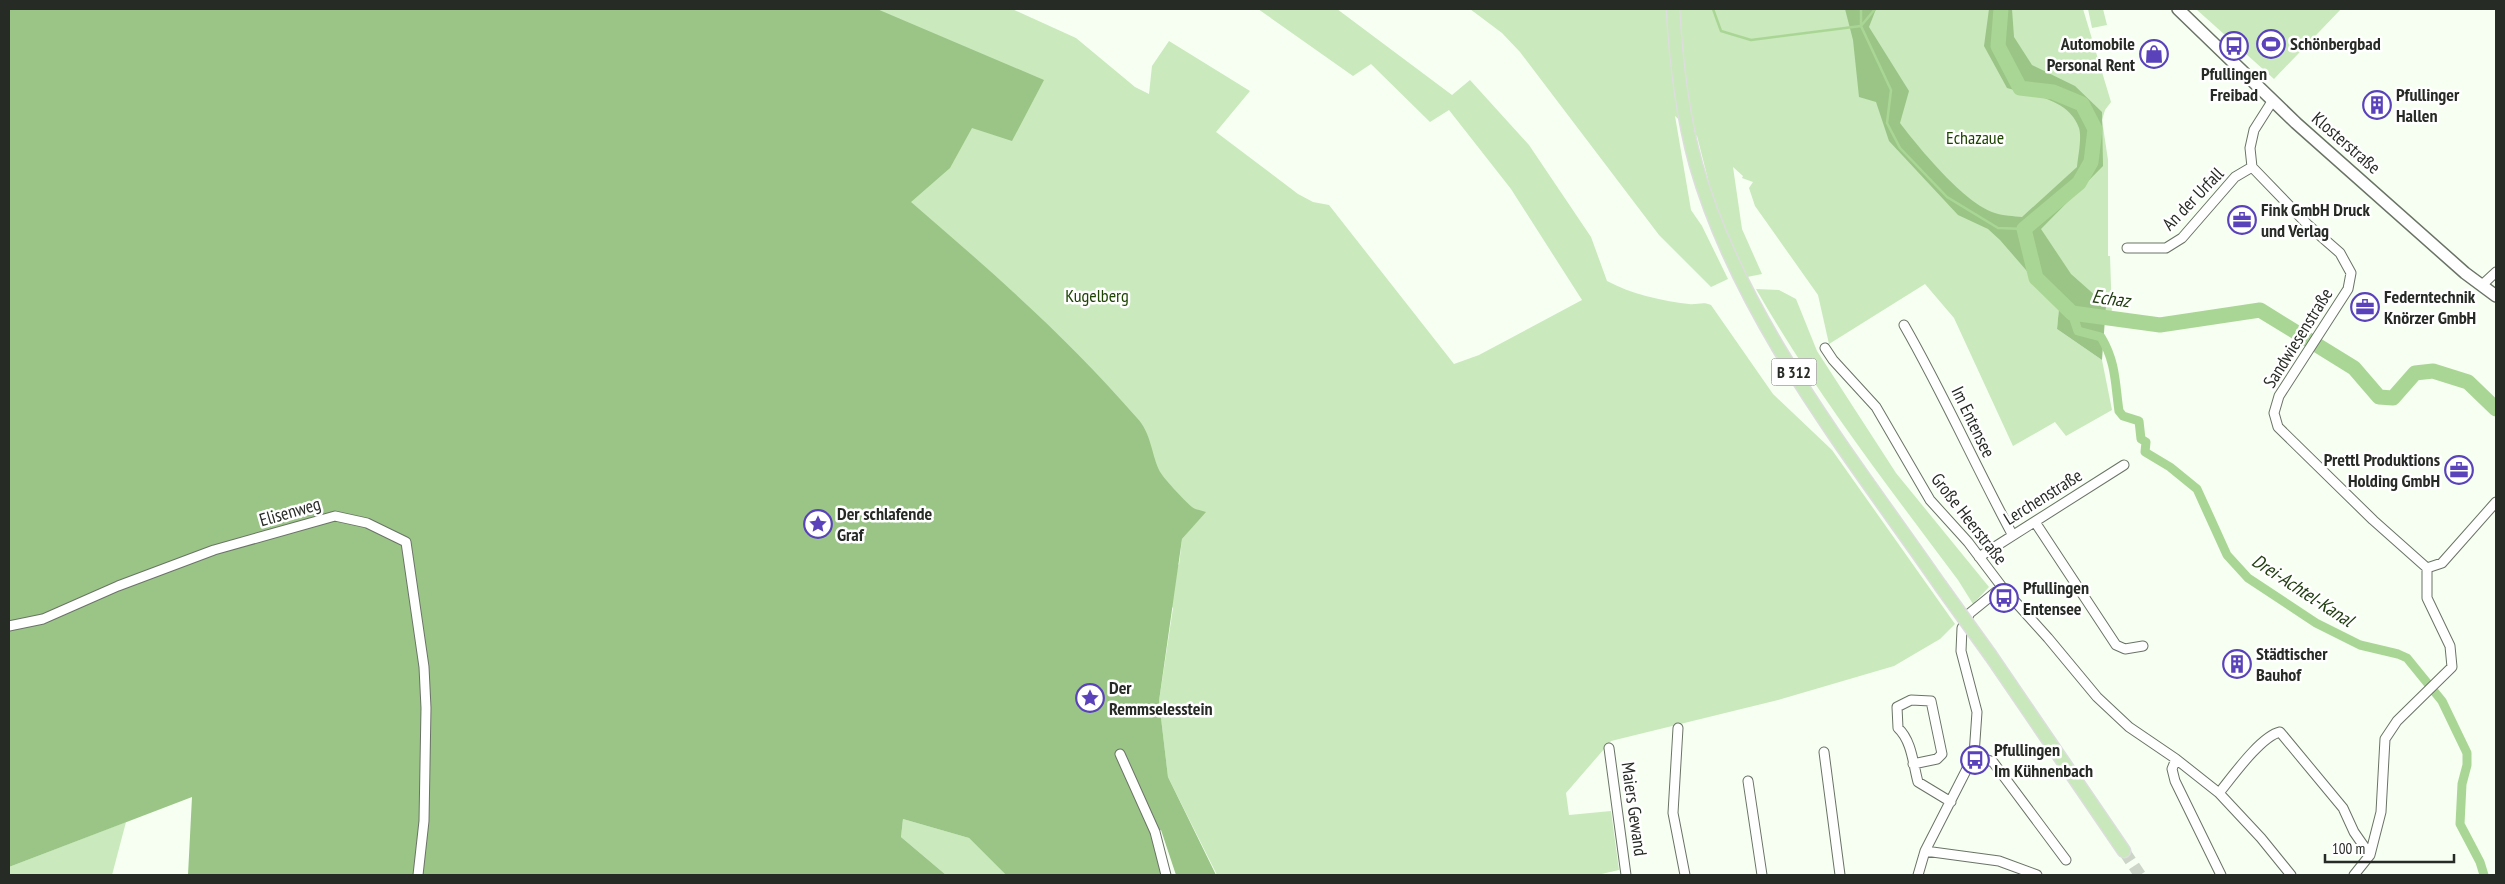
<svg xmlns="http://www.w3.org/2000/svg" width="2505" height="884" viewBox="0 0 2505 884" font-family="'PT Sans Narrow',sans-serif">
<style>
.green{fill:#cae9bd;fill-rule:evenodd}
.forest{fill:#9ac586}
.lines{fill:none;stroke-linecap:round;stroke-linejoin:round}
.stream{stroke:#aad695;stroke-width:2.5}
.canal{stroke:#aad695;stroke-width:9}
.river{stroke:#aad695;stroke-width:15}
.primary-tunnel{stroke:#cdd5c9;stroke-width:12;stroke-dasharray:12 6;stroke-linecap:butt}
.street-casing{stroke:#6a7366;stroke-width:11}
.secondary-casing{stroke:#6a7366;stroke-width:14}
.primary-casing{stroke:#dcdddc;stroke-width:15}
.street{stroke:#fff;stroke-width:9}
.secondary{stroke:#fff;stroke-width:11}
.primary{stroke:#c9e8bb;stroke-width:12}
.primary-bridge-casing{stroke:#dcdddc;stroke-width:15;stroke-linecap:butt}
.primary-bridge{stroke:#c9e8bb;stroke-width:12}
.labels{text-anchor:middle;stroke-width:5;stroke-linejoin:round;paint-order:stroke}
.shield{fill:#fff;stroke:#686b66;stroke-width:1}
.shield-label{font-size:16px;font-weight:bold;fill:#272b25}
.poi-label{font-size:18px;font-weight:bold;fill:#272b25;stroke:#fff;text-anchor:start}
.park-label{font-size:18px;fill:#1d4501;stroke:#fff}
.street-label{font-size:18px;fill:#272b25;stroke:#fff}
.water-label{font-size:19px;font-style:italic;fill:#223e12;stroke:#fff}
</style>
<rect width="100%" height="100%" fill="#f6fff2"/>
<path class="green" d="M637,9H1012L1076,38L1135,87L1149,94L1152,66L1169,41L1250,91L1216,132L1298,194L1313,202L1329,205L1454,364L1479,355L1582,300L1511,189L1449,110L1430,122L1371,64L1353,76L1258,9H1337L1452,95L1470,80L1529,145L1591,237L1607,281C1631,294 1662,301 1689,304C1698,305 1703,301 1711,305L1773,394L1832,450L1955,624L1940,639L1894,666L1778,700L1611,741L1566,793L1569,815L1611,811L1619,870L1597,875H1217L1168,777L1159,701L1173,608ZM1205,512L1182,539L1179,565L1156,543Z
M1470,9H2083L2111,102L2105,110L2102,120L2108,160V256H2110L2112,316L2073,288L2059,308L2057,329L2102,360L2112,410L2066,436L2055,422L2013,446L1954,318L1925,284L1829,344L1818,295L1755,206L1749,188L1753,182L1742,178L1743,176L1733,167L1742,229L1762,274L1747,277L1717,215L1697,136L1675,116L1691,210L1702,226L1728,279L1711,287L1659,235L1520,52L1502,33Z
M2088,9H2103L2107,25L2092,28Z
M2196,9H2341L2274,79Z
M1756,289L1779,290L1796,299L1817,351L1896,473L1989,587L1973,604L1958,580C1887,485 1815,392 1756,289Z
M903,819L969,838L1006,875H946L901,837Z
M126,822L112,875H9V867Z"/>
<path class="forest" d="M9,9H877L1044,80L1012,141L972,128L950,168L911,202C990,270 1069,339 1137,418C1151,433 1151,452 1159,470C1162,477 1185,501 1192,507C1195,510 1201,510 1206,512L1182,539L1159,701L1168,777L1216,875H1176L1161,830L1155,832L1166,875H1006L969,838L903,819L901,837L946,875H188L192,797L9,867Z
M1845,9H1876L1869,27L1909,91L1900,123C1919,148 1965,204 1995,213C2003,216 2014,216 2022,217L2077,167C2078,156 2082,138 2079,128C2069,99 2032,95 2007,88L1984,46L1989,9H2012L2014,37L2032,65L2075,86L2102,112L2103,166L2041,229L2071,274L2106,305L2102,360L2057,329L2059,308L2000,240L1988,229L1958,215L1889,141L1876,102L1859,97L1853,40Z"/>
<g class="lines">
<path class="stream" d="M1713,9L1721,31L1751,40L1861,26V9
M1875,9L1861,26L1891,90L1887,123L1900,148L1947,197L1998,228L2024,229"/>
<path class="canal" d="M2072,313L2078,331L2101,337C2116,362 2115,383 2119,411L2123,416L2139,421L2141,439L2146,442L2145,452L2170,467L2197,489L2227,555L2248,578L2316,623L2360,645L2398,654L2407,658L2442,701L2467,753V765L2462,784L2460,824L2480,862L2484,875"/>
<path class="river" d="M2001,9L1998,46L2020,88L2053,92L2082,104L2095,129L2091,162L2079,183L2024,229L2036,278L2072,313L2160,325L2260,310L2354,368L2379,397L2393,398L2415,373L2433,371L2468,382L2496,409"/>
<path class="primary-tunnel" d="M2124,851L2140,875"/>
<defs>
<path id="street" d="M2273,100L2254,130L2250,148L2252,167L2308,225L2340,253L2351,273L2348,289L2279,396L2274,413L2278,427L2373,520L2427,568L2442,563L2496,502
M2127,248H2166L2182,238L2235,177L2252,167
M2482,285L2496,272
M1904,325C1943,393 1975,465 2012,534
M1825,348L1833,360L1876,407L1930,500L1968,542L2002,587L2048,638L2097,697L2129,727L2176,759L2219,793L2261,838L2291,875
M2035,522L2116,645L2125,649L2143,646
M1979,557L2124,465
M9,626L43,619L118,586L214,550L335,516L367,523L406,542L424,667L426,708L424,821L418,875
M1678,728L1673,813L1685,875
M1609,748L1626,875
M1824,752L1840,875
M1120,754L1155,832L1166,875
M1974,755L1993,762L2066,860
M2176,759L2172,769L2175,781L2221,875
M1913,764L1937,759L1942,754L1931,701L1911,700L1897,707L1898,728C1912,741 1913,764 1918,782L1951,802
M1748,781L1762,875
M2219,793C2232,777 2261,736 2280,732L2343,808L2354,832L2370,855
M1925,851L1999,861L2037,875
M1918,875L1925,851L1974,755L1977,712L1961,651L1962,628L1970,613L2002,587
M2354,875L2370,855L2381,812L2385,739L2397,721L2452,667L2450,646L2427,598V568"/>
<path id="secondary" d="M2178,9L2296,123L2465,273L2496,296"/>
<path id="primary" d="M1673,9C1676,62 1682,114 1696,165C1740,319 1850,455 1940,585
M1991,656L2124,851"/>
</defs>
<use href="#street" class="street-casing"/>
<use href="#secondary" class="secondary-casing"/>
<use href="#primary" class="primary-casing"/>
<use href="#street" class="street"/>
<use href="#secondary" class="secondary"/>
<use href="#primary" class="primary"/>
<defs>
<path id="primary-bridge" d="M1940,585L1991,656"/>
</defs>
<use href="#primary-bridge" class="primary-bridge-casing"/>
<use href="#primary-bridge" class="primary-bridge"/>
</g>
<defs>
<symbol id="stadium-ring" viewBox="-11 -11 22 22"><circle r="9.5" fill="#fff" stroke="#5942ba" stroke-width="1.5"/><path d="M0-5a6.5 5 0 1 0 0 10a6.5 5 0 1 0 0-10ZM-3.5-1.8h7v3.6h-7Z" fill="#5942ba"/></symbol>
<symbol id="bus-ring" viewBox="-11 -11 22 22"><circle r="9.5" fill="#fff" stroke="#5942ba" stroke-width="1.5"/><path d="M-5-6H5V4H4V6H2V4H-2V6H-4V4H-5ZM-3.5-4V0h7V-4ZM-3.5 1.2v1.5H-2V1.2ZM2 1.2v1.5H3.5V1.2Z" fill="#5942ba"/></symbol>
<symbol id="shop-ring" viewBox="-11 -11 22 22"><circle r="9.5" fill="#fff" stroke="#5942ba" stroke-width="1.5"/><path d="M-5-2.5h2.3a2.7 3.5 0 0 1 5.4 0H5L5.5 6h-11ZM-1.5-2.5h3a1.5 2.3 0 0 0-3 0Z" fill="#5942ba"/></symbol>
<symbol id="building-ring" viewBox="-11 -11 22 22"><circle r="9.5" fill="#fff" stroke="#5942ba" stroke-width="1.5"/><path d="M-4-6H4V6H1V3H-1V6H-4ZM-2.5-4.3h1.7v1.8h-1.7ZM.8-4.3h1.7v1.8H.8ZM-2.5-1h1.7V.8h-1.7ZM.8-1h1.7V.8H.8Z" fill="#5942ba"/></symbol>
<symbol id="office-ring" viewBox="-11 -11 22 22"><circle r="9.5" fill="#fff" stroke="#5942ba" stroke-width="1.5"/><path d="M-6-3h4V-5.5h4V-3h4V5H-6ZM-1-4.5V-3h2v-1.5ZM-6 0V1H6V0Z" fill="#5942ba"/></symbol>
<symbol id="sight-ring" viewBox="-11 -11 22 22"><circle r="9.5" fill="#fff" stroke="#5942ba" stroke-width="1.5"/><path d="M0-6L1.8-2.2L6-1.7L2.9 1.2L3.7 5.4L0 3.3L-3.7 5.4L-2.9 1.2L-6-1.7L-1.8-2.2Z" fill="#5942ba"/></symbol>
</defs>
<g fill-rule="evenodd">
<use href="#stadium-ring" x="2255" y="28" width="32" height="32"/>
<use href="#bus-ring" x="2218" y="30" width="32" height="32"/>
<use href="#shop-ring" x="2138" y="38" width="32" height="32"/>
<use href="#building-ring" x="2361" y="89" width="32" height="32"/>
<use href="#office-ring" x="2226" y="204" width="32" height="32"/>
<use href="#office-ring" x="2349" y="291" width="32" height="32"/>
<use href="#office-ring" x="2443" y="454" width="32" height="32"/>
<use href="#sight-ring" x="802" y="508" width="32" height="32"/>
<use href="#bus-ring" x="1988" y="582" width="32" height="32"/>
<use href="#building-ring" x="2221" y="648" width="32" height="32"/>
<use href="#sight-ring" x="1074" y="682" width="32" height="32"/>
<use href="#bus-ring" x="1959" y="744" width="32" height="32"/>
</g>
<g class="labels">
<rect class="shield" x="1771.5" y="358.5" width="45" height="27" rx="4"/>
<g class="shield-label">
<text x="1794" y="378">B 312</text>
</g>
<g class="poi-label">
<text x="2135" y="50" text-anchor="end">Automobile<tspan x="2135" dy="21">Personal Rent</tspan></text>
<text x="2290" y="50">Schönbergbad</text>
<text x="2234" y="80" text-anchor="middle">Pfullingen<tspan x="2234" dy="21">Freibad</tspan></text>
<text x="2396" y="101">Pfullinger<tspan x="2396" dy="21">Hallen</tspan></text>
<text x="2261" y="216">Fink GmbH Druck<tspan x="2261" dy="21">und Verlag</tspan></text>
<text x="2384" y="303">Federntechnik<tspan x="2384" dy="21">Knörzer GmbH</tspan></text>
<text x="2440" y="466" text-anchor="end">Prettl Produktions<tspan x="2440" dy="21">Holding GmbH</tspan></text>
<text x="837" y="520">Der schlafende<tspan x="837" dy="21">Graf</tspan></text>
<text x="2023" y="594">Pfullingen<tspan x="2023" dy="21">Entensee</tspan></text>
<text x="2256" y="660">Städtischer<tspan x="2256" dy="21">Bauhof</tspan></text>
<text x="1109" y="694">Der<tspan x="1109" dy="21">Remmselesstein</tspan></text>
<text x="1994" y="756">Pfullingen<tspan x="1994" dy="21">Im Kühnenbach</tspan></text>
</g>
<g class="park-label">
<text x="1975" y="144">Echazaue</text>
<text x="1097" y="302">Kugelberg</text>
</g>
<g class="street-label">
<text transform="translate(2346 143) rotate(41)" y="6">Klosterstraße</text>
<text transform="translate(2193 199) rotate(-46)" y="6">An der Urfall</text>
<text transform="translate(2298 338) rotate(-58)" y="6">Sandwiesenstraße</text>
<text transform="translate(1973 422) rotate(64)" y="6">Im Entensee</text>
<text transform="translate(2043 497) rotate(-32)" y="6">Lerchenstraße</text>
<text transform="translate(290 512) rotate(-16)" y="6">Elisenweg</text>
<text transform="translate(1969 519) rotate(52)" y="6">Große Heerstraße</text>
<text transform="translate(1634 809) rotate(82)" y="6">Maiers Gewand</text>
</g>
<g class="water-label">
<text transform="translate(2111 298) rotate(8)" y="7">Echaz</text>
<text transform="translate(2303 590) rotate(33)" y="7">Drei-Achtel-Kanal</text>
</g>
</g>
<rect width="2505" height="884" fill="none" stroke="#272b25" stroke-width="20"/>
<path d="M2325 854v8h129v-8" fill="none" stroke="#272b25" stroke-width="2.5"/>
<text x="2332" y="854" font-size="15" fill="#272b25" stroke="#ffffff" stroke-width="4" paint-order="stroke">100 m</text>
</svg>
